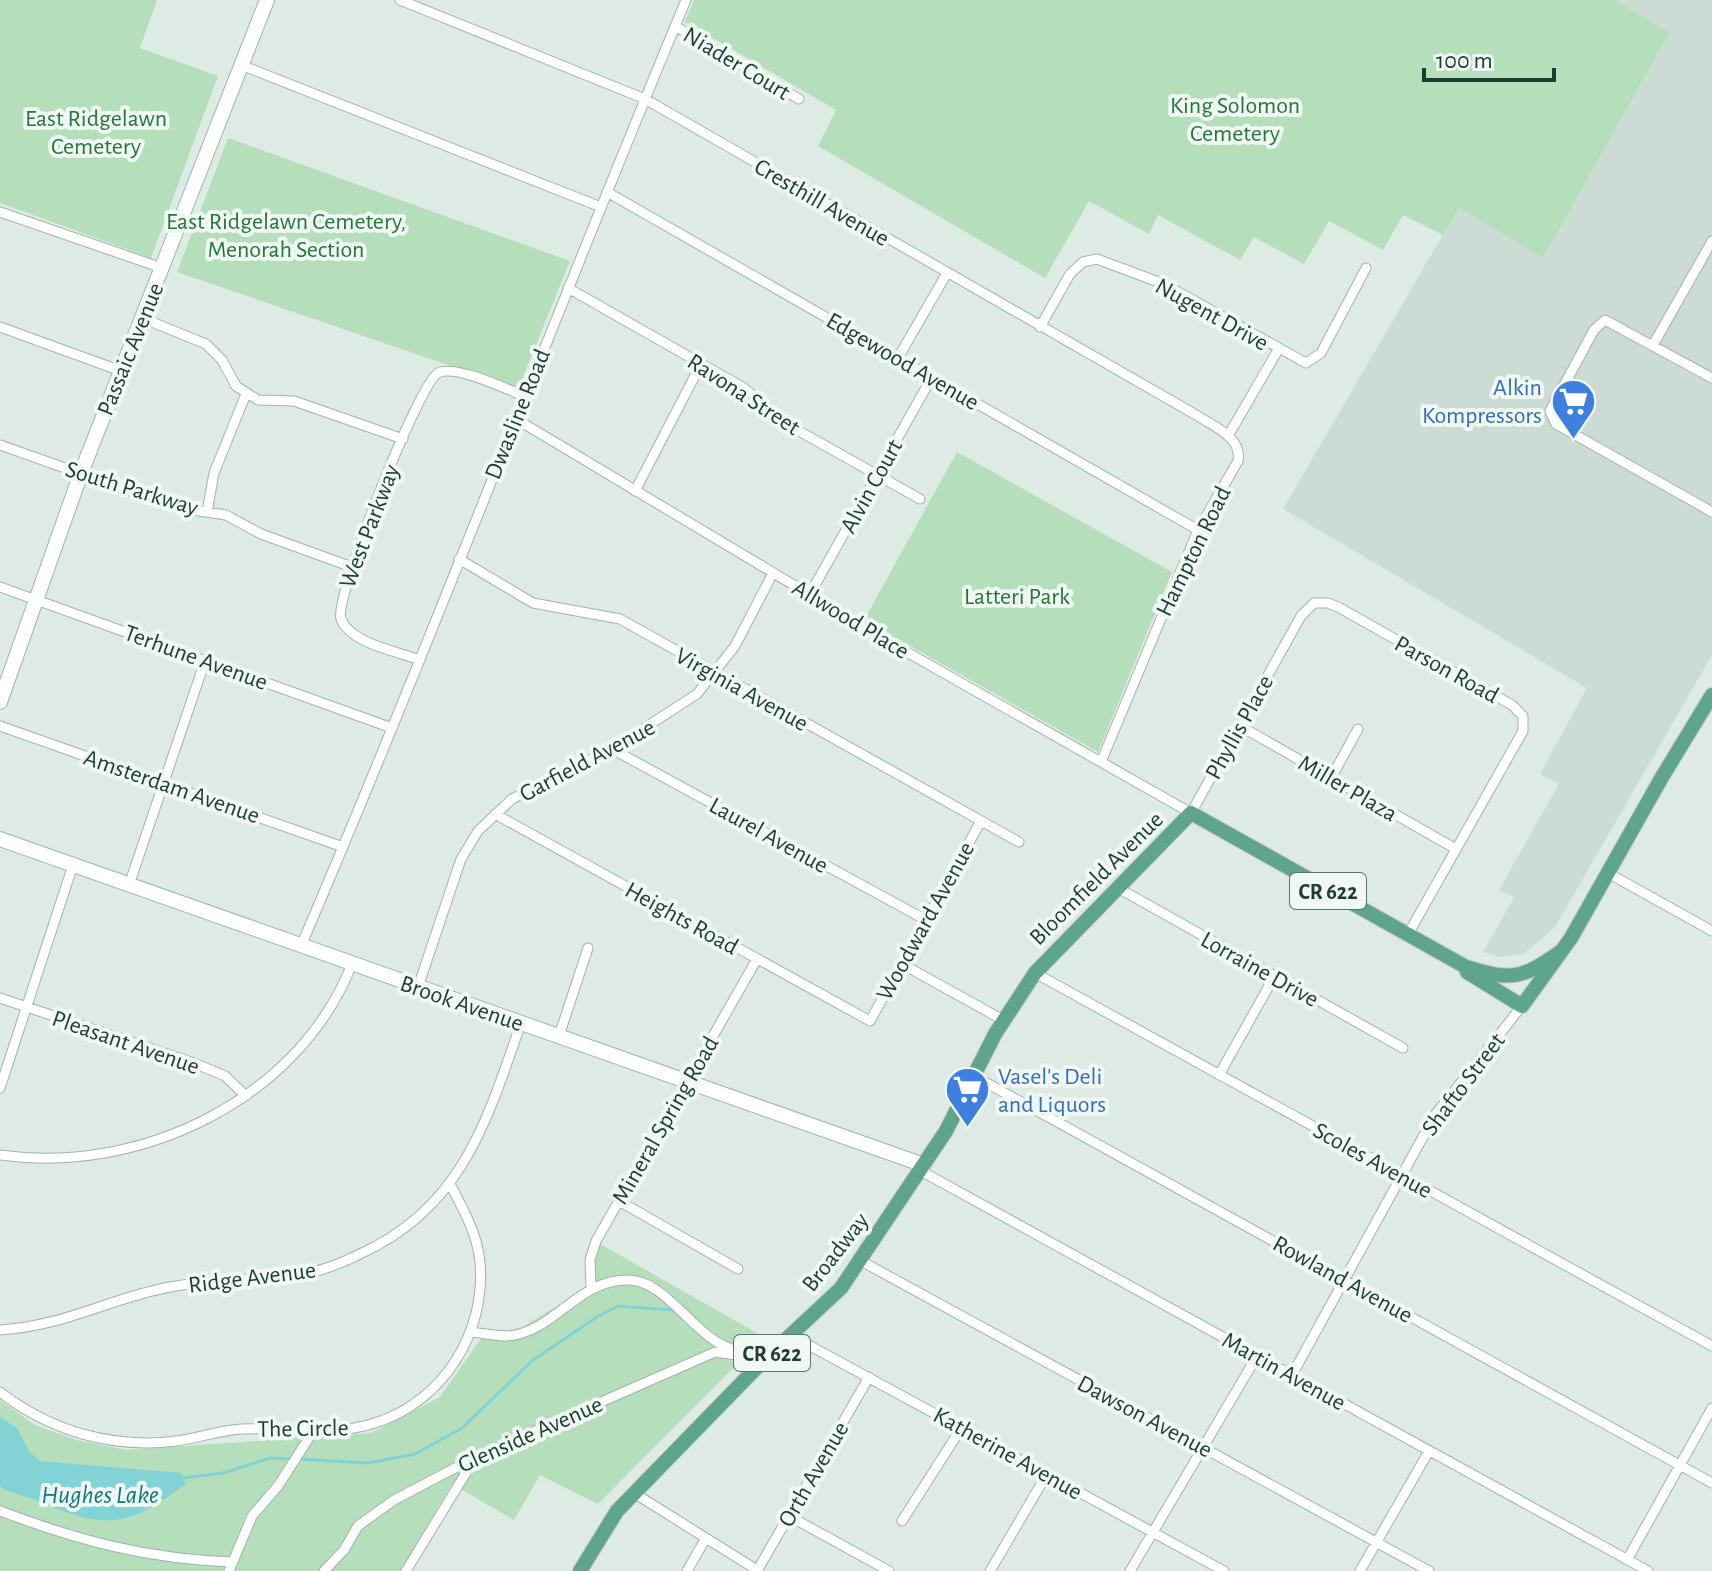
<svg xmlns="http://www.w3.org/2000/svg" width="1712" height="1571" viewBox="0 0 1712 1571" font-family="'Alegreya Sans',sans-serif">
<style>
.built{fill:#ccdbd3}
.green{fill:#b5dfbb}
.water{fill:#81d3d6}
.lines{fill:none;stroke-linecap:round;stroke-linejoin:round}
.stream{stroke:#81d3d6;stroke-width:3}
.street-casing{stroke:#a1b3ab;stroke-width:11}
.secondary-casing{stroke:#9cb8ab;stroke-width:16}
.primary-casing{stroke:#c0c8c5;stroke-width:16}
.street{stroke:#fff;stroke-width:9}
.secondary{stroke:#fff;stroke-width:14}
.primary{stroke:#5fa58b;stroke-width:14}
.labels{text-anchor:middle;stroke-width:8;stroke-linejoin:round;paint-order:stroke}
.shield{fill:#eff8f2;stroke:#5d746b;stroke-width:2}
.shield-label{font-size:22px;font-weight:bold;fill:#1e3c31}
.street-label{font-size:24px;fill:#1e3c31;stroke:#eff8f2}
.park-label{font-size:24px;fill:#25763b;stroke:#eff8f2}
.shop-label{font-size:24px;fill:#366cbe;stroke:#eff8f2;text-anchor:end}
.water-label{font-size:26px;font-style:italic;fill:#14777d;stroke:#eff8f2}
</style>
<rect width="100%" height="100%" fill="#deebe4"/>
<path class="built" d="M1615,0H1712V655L1555,927L1524,954L1502,957L1483,952L1514,898L1499,890L1559,784L1540,774L1587,688L1283,509L1459,207L1543,257L1670,32Z"/>
<path class="green" d="M0,0H157L140,48L218,76L151,258L0,203Z
M694,0H1615L1670,32L1543,258L1459,208L1443,235L1403,215L1383,250L1329,221L1304,264L1254,237L1240,260L1158,215L1149,234L1089,201L1045,278L818,146L836,110L685,22Z
M228,138L570,261L518,389L177,272Z
M957,452L1172,572L1098,752L864,620Z
M595,1241L764,1337L598,1504L540,1475L514,1520L452,1484L401,1571H0V1400L35,1425L77,1440L126,1450L371,1433L440,1397L482,1337L513,1333L591,1285Z"/>
<path class="water" d="M0,1417L17,1428L29,1451L40,1461L181,1473L186,1484C124,1530 105,1529 35,1500C23,1495 12,1494 0,1487Z"/>
<g class="lines">
<path class="stream" d="M298,1459L368,1463L415,1454L462,1428L533,1360L597,1317L618,1306L671,1310
M183,1478L223,1473L270,1458L290,1459"/>
<defs>
<path id="street" d="M400,0L645,99L1198,416C1216,428 1242,437 1238,461L1198,530L1101,762
M675,26L799,99
M241,65L601,207
M607,192L1198,530
M0,212L162,268
M568,288L744,388L790,426L920,499
M142,318L206,344L222,360L236,386L258,400L294,401L403,439
M0,327L121,371
M1040,327L1070,274L1083,262L1097,259L1164,284L1306,363L1321,353L1366,268
M1653,345L1712,241
M898,358L947,273
M1712,378L1605,320L1594,330L1550,411L1556,424L1712,512
M516,419L889,642L1191,813L1301,616L1314,603H1328L1340,608L1512,705L1523,716V731L1407,936
M1228,436L1278,350
M0,445L178,508L226,515L261,534L352,567
M635,491L701,364
M207,512L214,473L246,394
M459,559L533,603L620,619L1019,842
M0,587L392,728
M810,594L932,377
M420,660C397,651 351,644 341,619C333,600 419,383 438,373C455,364 506,389 524,396
M0,726L343,847
M1240,726L1456,849
M612,749L926,920
M1331,778L1358,729
M495,814L870,1021L981,821
M1608,873L1712,931
M129,885L205,661
M1118,888L1403,1048
M301,946C435,633 555,314 686,0
M902,964L1003,1020
M1035,973L1712,1346
M418,987L461,859L478,831L512,799L612,749L697,694L735,646L773,573
M0,998L194,1063L225,1076L246,1096
M559,1036L588,948
M1219,1075L1274,977
M974,1076L1712,1483
M0,1088L73,865
M0,1155C141,1175 299,1099 352,964
M921,1171L1648,1571
M619,1201L738,1269
M861,1261L1429,1571
M591,1286L590,1260L596,1241L757,959
M0,1330C65,1326 110,1298 170,1287C216,1278 263,1281 309,1273C327,1269 344,1262 360,1254C462,1208 487,1121 521,1023
M470,1332C482,1333 496,1336 508,1336C555,1332 577,1279 629,1280C668,1281 694,1339 735,1350
M792,1336L1224,1571
M1292,1375L1435,1115L1522,1006
M0,1392C51,1431 112,1449 176,1441C198,1438 220,1430 242,1429C286,1427 332,1437 375,1423C442,1402 486,1334 480,1263C478,1235 463,1209 450,1184
M634,1493L757,1570
M0,1511C80,1541 147,1559 233,1562
M789,1516L889,1571
M902,1521L962,1427
M1627,1560L1712,1408
M229,1571L252,1516L278,1486L314,1430
M324,1571L344,1550L358,1526L394,1500L476,1457L715,1352L765,1359
M406,1571L475,1458
M687,1571L706,1538
M757,1571L869,1377
M990,1571L1047,1474
M1130,1571L1257,1356
M1360,1571L1429,1451"/>
<path id="secondary" d="M0,702L81,473L267,0
M0,839L924,1165"/>
<path id="primary" d="M1467,972L1522,1006L1571,938L1662,777L1712,695
M580,1571L617,1511L765,1359L841,1288L946,1131L995,1034L1035,973L1191,813L1466,967C1511,981 1522,979 1560,952"/>
</defs>
<use href="#street" class="street-casing"/>
<use href="#secondary" class="secondary-casing"/>
<use href="#primary" class="primary-casing"/>
<use href="#street" class="street"/>
<use href="#secondary" class="secondary"/>
<use href="#primary" class="primary"/>
</g>
<defs>
<symbol id="supermarket-pin" viewBox="-11 -11 22 30"><path d="M0 17L-7.5 6A9.5 9.5 0 1 1 7.5 6Z" fill="#3f7fe0" stroke="#eff8f2"/><path d="M-6-5.5h2.5l.6 2H6L4.5 2H-2.5L-4.4-4H-6ZM-1.5 3.2a1.3 1.3 0 1 0 .1 0ZM3 3.2a1.3 1.3 0 1 0 .1 0Z" fill="#fff"/></symbol>
</defs>
<g fill-rule="evenodd">
<use href="#supermarket-pin" x="1548" y="376" width="51" height="69"/>
<use href="#supermarket-pin" x="942" y="1064" width="51" height="69"/>
</g>
<g class="labels">
<g class="shield">
<rect x="1290" y="873" width="76" height="36" rx="6"/>
<rect x="734" y="1335" width="76" height="36" rx="6"/>
</g>
<g class="shield-label">
<text x="1328" y="899">CR 622</text>
<text x="772" y="1361">CR 622</text>
</g>
<g class="street-label">
<text transform="translate(737 63) rotate(31)" y="8">Niader Court</text>
<text transform="translate(822 202) rotate(30)" y="8">Cresthill Avenue</text>
<text transform="translate(1212 314) rotate(29)" y="8">Nugent Drive</text>
<text transform="translate(130 349) rotate(-68)" y="8">Passaic Avenue</text>
<text transform="translate(903 361) rotate(30)" y="8">Edgewood Avenue</text>
<text transform="translate(744 394) rotate(33)" y="8">Ravona Street</text>
<text transform="translate(517 414) rotate(-68)" y="8">Dwasline Road</text>
<text transform="translate(871 486) rotate(-61)" y="8">Alvin Court</text>
<text transform="translate(132 488) rotate(17)" y="8">South Parkway</text>
<text transform="translate(369 526) rotate(-69)" y="8">West Parkway</text>
<text transform="translate(1193 551) rotate(-64)" y="8">Hampton Road</text>
<text transform="translate(851 619) rotate(31)" y="8">Allwood Place</text>
<text transform="translate(196 657) rotate(20)" y="8">Terhune Avenue</text>
<text transform="translate(1447 669) rotate(29)" y="8">Parson Road</text>
<text transform="translate(742 689) rotate(29)" y="8">Virginia Avenue</text>
<text transform="translate(1239 727) rotate(-61)" y="8">Phyllis Place</text>
<text transform="translate(587 760) rotate(-28)" y="8">Garfield Avenue</text>
<text transform="translate(172 786) rotate(19)" y="8">Amsterdam Avenue</text>
<text transform="translate(1348 788) rotate(30)" y="8">Miller Plaza</text>
<text transform="translate(769 835) rotate(29)" y="8">Laurel Avenue</text>
<text transform="translate(1096 878) rotate(-45)" y="8">Bloomfield Avenue</text>
<text transform="translate(682 918) rotate(29)" y="8">Heights Road</text>
<text transform="translate(925 921) rotate(-61)" y="8">Woodward Avenue</text>
<text transform="translate(1260 969) rotate(29)" y="8">Lorraine Drive</text>
<text transform="translate(462 1003) rotate(19)" y="8">Brook Avenue</text>
<text transform="translate(126 1042) rotate(19)" y="8">Pleasant Avenue</text>
<text transform="translate(1463 1084) rotate(-53)" y="8">Shafto Street</text>
<text transform="translate(665 1120) rotate(-60)" y="8">Mineral Spring Road</text>
<text transform="translate(1373 1160) rotate(29)" y="8">Scoles Avenue</text>
<text transform="translate(835 1252) rotate(-52)" y="8">Broadway</text>
<text transform="translate(252 1277) rotate(-7)" y="8">Ridge Avenue</text>
<text transform="translate(1343 1279) rotate(29)" y="8">Rowland Avenue</text>
<text transform="translate(1284 1371) rotate(29)" y="8">Martin Avenue</text>
<text transform="translate(1145 1416) rotate(28)" y="8">Dawson Avenue</text>
<text transform="translate(303 1428) rotate(-1)" y="8">The Circle</text>
<text transform="translate(530 1434) rotate(-24)" y="8">Glenside Avenue</text>
<text transform="translate(1008 1453) rotate(29)" y="8">Katherine Avenue</text>
<text transform="translate(813 1474) rotate(-60)" y="8">Orth Avenue</text>
</g>
<g class="park-label">
<text x="1235" y="113">King Solomon<tspan x="1235" dy="28">Cemetery</tspan></text>
<text x="96" y="126">East Ridgelawn<tspan x="96" dy="28">Cemetery</tspan></text>
<text x="286" y="229">East Ridgelawn Cemetery,<tspan x="286" dy="28">Menorah Section</tspan></text>
<text x="1017" y="604">Latteri Park</text>
</g>
<g class="shop-label">
<text x="1542" y="395">Alkin<tspan x="1542" dy="28">Kompressors</tspan></text>
<text x="998" y="1084" text-anchor="start">Vasel's Deli<tspan x="998" dy="28">and Liquors</tspan></text>
</g>
<g class="water-label">
<text x="100" y="1503">Hughes Lake</text>
</g>
</g>
<path d="M1424 68v12h130v-12" fill="none" stroke="#1e3c31" stroke-width="4"/>
<text x="1436" y="68" font-size="24" fill="#1e3c31" stroke="#eff8f2" stroke-width="6" paint-order="stroke">100 m</text>
</svg>
